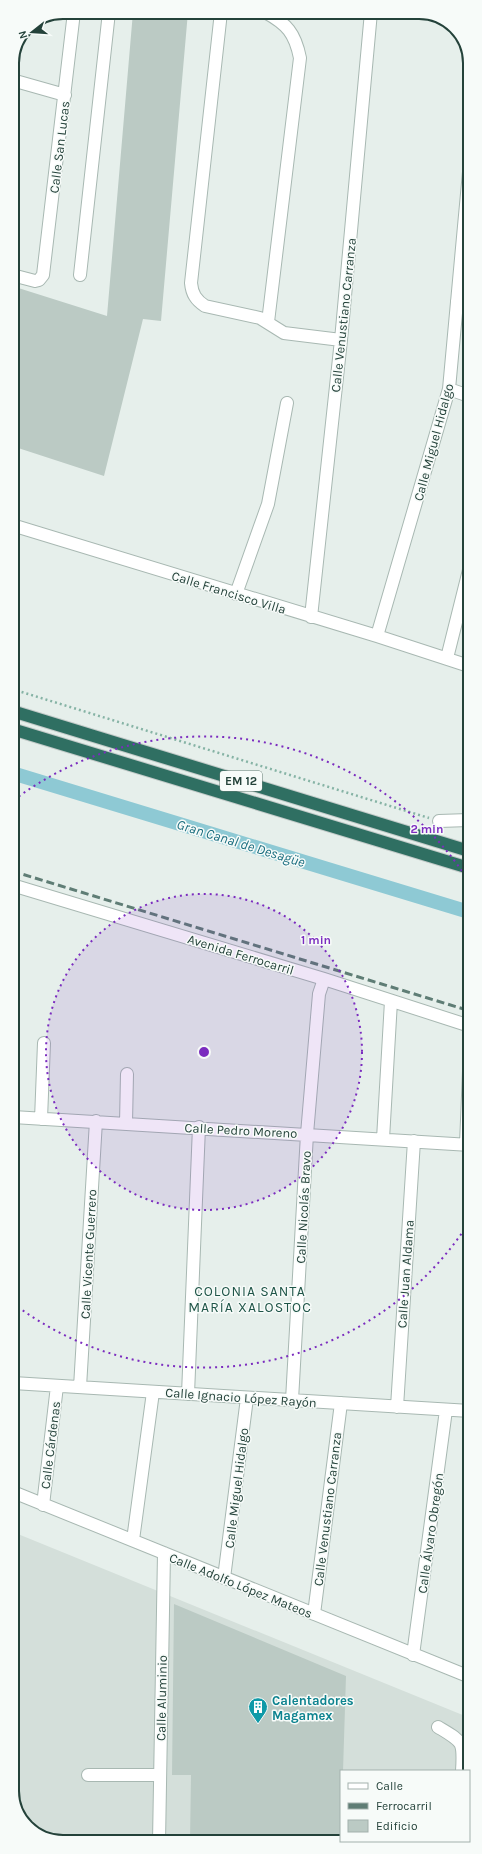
<svg xmlns="http://www.w3.org/2000/svg" width="482" height="1854" viewBox="0 0 482 1854" font-family="Karla,sans-serif">
<style>
.built{fill:#d4dfda}
.lines{fill:none;stroke-linecap:round;stroke-linejoin:round}
.canal{stroke:#8ec9d4;stroke-width:14}
.building{fill:#bbcac4}
.minor-casing{stroke:#a8b8b2;stroke-width:14}
.highway-casing{stroke:#c2cac8;stroke-width:14}
.path{stroke:#86b3a5;stroke-width:2.5;stroke-dasharray:2 3;stroke-linecap:butt}
.minor{stroke:#fff;stroke-width:12}
.highway{stroke:#2f6f62;stroke-width:12}
.rail{stroke:#5f7d75;stroke-width:3;stroke-dasharray:8 4;stroke-linecap:butt}
.ring{fill:none;stroke:#7b2cbf;stroke-width:2;stroke-dasharray:2 4}
.labels{text-anchor:middle;stroke-width:3;stroke-linejoin:round;paint-order:stroke}
.shield{fill:#f7fbf9;stroke:#637a73;stroke-width:1}
.shield-label{font-size:12px;font-weight:bold;fill:#24423a}
.street-label{font-size:13px;fill:#24423a;stroke:#f7fbf9}
.culture-label{font-size:13px;font-weight:bold;fill:#0d838f;stroke:#f7fbf9;text-anchor:start}
.water-label{font-size:14px;font-style:italic;fill:#1c6f80;stroke:#f7fbf9}
.neighbourhood-label{font-size:14px;letter-spacing:1px;fill:#1f5548;stroke:#f7fbf9}
.rim{fill:none;stroke:#24423a;stroke-width:2}
.centre{fill:#7b2cbf;stroke:#f7fbf9;stroke-width:2}
.ring-label{font-size:12px;text-anchor:middle;font-weight:bold;fill:#7b2cbf;stroke:#f7fbf9;stroke-width:3;stroke-linejoin:round;paint-order:stroke}
</style>
<rect width="100%" height="100%" fill="#e6efeb"/>
<path class="built" d="M13,1532L470,1718L469,1793V1771H341V1841H414L60,1842L29,1829L13,1801Z"/>
<g class="lines">
<path class="canal" d="M12,773L469,912"/>
</g>
<path class="building" d="M133,12H188L161,321L143,319L104,476L12,446V286L107,316Z
M174,1604L346,1676L343,1771H341V1835H339V1841L190,1842L191,1775H172Z"/>
<g class="lines">
<defs>
<path id="minor" d="M221,12L191,283C192,294 196,300 205,306L260,318L284,333L341,340
M265,12C287,24 295,33 300,58L268,322
M12,80L65,95
M12,275L35,281L39,280L43,275L74,12
M80,275L109,12
M457,301L469,305
M449,389L469,396
M12,525L377,636L469,666
M236,594L268,504L287,403
M311,617L341,340L371,12
M377,636L449,389L469,172
M447,658L469,570
M439,821L469,820
M12,885L324,979L470,1026
M13,1117L470,1145
M41,1119L44,1043
M126,1123L127,1074
M383,1139L391,1001
M466,1144L470,1047
M13,1383L470,1411
M80,1387L96,1121
M188,1394L199,1127
M292,1400L307,1134L319,994L324,979
M397,1407L414,1141
M13,1492L470,1677
M43,1505L57,1386
M133,1540L153,1392
M224,1578L247,1398
M314,1614L341,1403
M413,1655L446,1410
M438,1727C463,1742 464,1741 462,1771
M88,1775H159
M159,1842L164,1553"/>
<path id="highway" d="M12,711L469,851
M12,729L469,868"/>
</defs>
<use href="#minor" class="minor-casing"/>
<use href="#highway" class="highway-casing"/>
<path class="path" d="M12,689L429,818"/>
<use href="#minor" class="minor"/>
<use href="#highway" class="highway"/>
<path class="rail" d="M12,871L470,1011"/>
</g>
<circle cx="204" cy="1052" r="158" fill="#7b2cbf" fill-opacity=".12"/>
<g class="ring">
<circle cx="204" cy="1052" r="158"/>
<path d="M468 1224A315 315 0 0 1 14 1304M14 800A315 315 0 0 1 468 880"/>
</g>
<defs>
<symbol id="building-pin" viewBox="-11 -11 22 30"><path d="M0 17L-7.5 6A9.5 9.5 0 1 1 7.5 6Z" fill="#0f9aa8" stroke="#f7fbf9"/><path d="M-4-6H4V6H1V3H-1V6H-4ZM-2.5-4.3h1.7v1.8h-1.7ZM.8-4.3h1.7v1.8H.8ZM-2.5-1h1.7V.8h-1.7ZM.8-1h1.7V.8H.8Z" fill="#fff"/></symbol>
</defs>
<g fill-rule="evenodd">
<use href="#building-pin" x="247" y="1696" width="22" height="30"/>
</g>
<g class="labels">
<rect class="shield" x="220" y="771" width="42" height="20" rx="3"/>
<g class="shield-label">
<text x="241" y="785">EM 12</text>
</g>
<g class="street-label">
<text transform="translate(59 147) rotate(-83)" y="5">Calle San Lucas</text>
<text transform="translate(343 315) rotate(-84)" y="5">Calle Venustiano Carranza</text>
<text transform="translate(433 442) rotate(-75)" y="5">Calle Miguel Hidalgo</text>
<text transform="translate(229 592) rotate(17)" y="5">Calle Francisco Villa</text>
<text transform="translate(241 954) rotate(17)" y="5">Avenida Ferrocarril</text>
<text transform="translate(241 1130) rotate(3)" y="5">Calle Pedro Moreno</text>
<text transform="translate(303 1207) rotate(-87)" y="5">Calle Nicolás Bravo</text>
<text transform="translate(88 1254) rotate(-87)" y="5">Calle Vicente Guerrero</text>
<text transform="translate(405 1274) rotate(-86)" y="5">Calle Juan Aldama</text>
<text transform="translate(241 1397) rotate(4)" y="5">Calle Ignacio López Rayón</text>
<text transform="translate(50 1445) rotate(-83)" y="5">Calle Cárdenas</text>
<text transform="translate(236 1488) rotate(-83)" y="5">Calle Miguel Hidalgo</text>
<text transform="translate(327 1509) rotate(-83)" y="5">Calle Venustiano Carranza</text>
<text transform="translate(430 1533) rotate(-82)" y="5">Calle Álvaro Obregón</text>
<text transform="translate(241 1585) rotate(22)" y="5">Calle Adolfo López Mateos</text>
<text transform="translate(161 1698) rotate(-89)" y="5">Calle Aluminio</text>
</g>
<g class="culture-label">
<text x="272" y="1705">Calentadores<tspan x="272" dy="15">Magamex</tspan></text>
</g>
<g class="water-label">
<text transform="translate(241 843) rotate(17)" y="5">Gran Canal de Desagüe</text>
</g>
<g class="neighbourhood-label">
<text x="250" y="1296">COLONIA SANTA<tspan x="250" dy="16">MARÍA XALOSTOC</tspan></text>
</g>
</g>
<path d="M0 0H482V1854H0ZM63 19H419A44 44 0 0 1 463 63V1791A44 44 0 0 1 419 1835H63A44 44 0 0 1 19 1791V63A44 44 0 0 1 63 19Z" fill="#f7fbf9" fill-rule="evenodd"/>
<path class="rim" d="M63 19H419A44 44 0 0 1 463 63V1791A44 44 0 0 1 419 1835H63A44 44 0 0 1 19 1791V63A44 44 0 0 1 63 19Z"/>
<circle cx="204" cy="1052" r="6" class="centre"/>
<g class="ring-label">
<text x="427" y="833">2 min</text>
<text x="316" y="944">1 min</text>
</g>
<rect x="340" y="1770" width="130" height="72" fill="#f7fbf9" stroke="#a3b1ad"/>
<rect x="348" y="1783" width="20" height="6" fill="#ffffff" stroke="#a3b1ad"/>
<text x="376" y="1790" font-size="12" fill="#24423a">Calle</text>
<rect x="348" y="1803" width="20" height="6" fill="#5f7d75" stroke="#a3b1ad"/>
<text x="376" y="1810" font-size="12" fill="#24423a">Ferrocarril</text>
<rect x="348" y="1820" width="20" height="12" fill="#bbcac4" stroke="#a3b1ad"/>
<text x="376" y="1830" font-size="12" fill="#24423a">Edificio</text>
<g transform="translate(32 32) rotate(253)" stroke="#f7fbf9" stroke-width="3" paint-order="stroke">
<path d="M0-3L7 15L0 10L-7 15Z" fill="#24423a"/>
<text y="-6" font-size="11" font-weight="bold" text-anchor="middle" fill="#24423a">N</text>
</g>
</svg>
